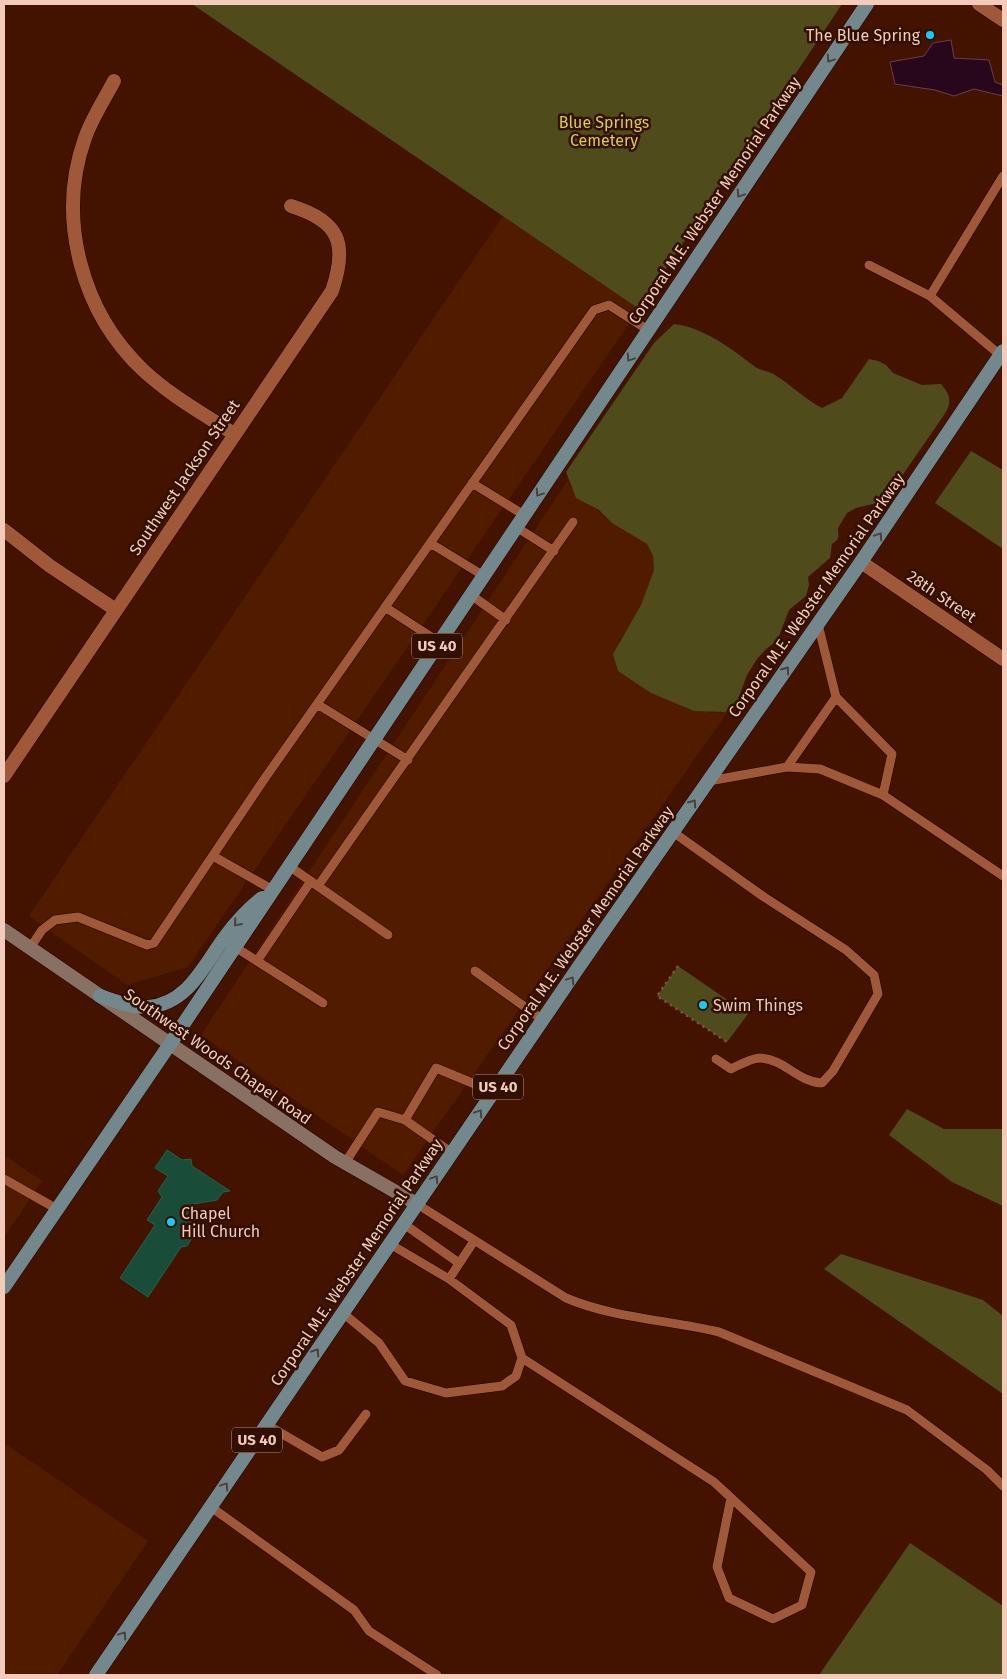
<svg xmlns="http://www.w3.org/2000/svg" width="1007" height="1679" viewBox="0 0 1007 1679" font-family="'Fira Sans',sans-serif">
<style>
.built{fill:#511b00}
.green{fill:#4f4b1b}
.water{fill:#28061c;stroke:#65414b}
.building{fill:#1a4d39;stroke:#1e644a}
.lines{fill:none;stroke-linecap:round;stroke-linejoin:round}
.service-casing{stroke:#220300;stroke-width:10}
.minor-casing{stroke:#220300;stroke-width:15}
.secondary-casing{stroke:#220300;stroke-width:15}
.primary-casing{stroke:#220300;stroke-width:15}
.path{stroke:#7e503d;stroke-width:2.5;stroke-dasharray:2.5 4;stroke-linecap:butt}
.service{stroke:#9f5939;stroke-width:9}
.minor{stroke:#9f5939;stroke-width:14}
.secondary{stroke:#887063;stroke-width:14}
.primary{stroke:#72888d;stroke-width:14}
.oneway{stroke:#4c4039}
.poi-dot{fill:#18cafc;stroke:#321001;stroke-width:2}
.labels{text-anchor:middle;stroke-width:5;stroke-linejoin:round;paint-order:stroke}
.shield{fill:#321001;stroke:#b99382;stroke-width:1}
.shield-label{font-size:15px;font-weight:bold;fill:#f3cbba}
.poi-label{font-size:16px;fill:#f3cbba;stroke:#321001;text-anchor:start}
.park-label{font-size:16px;fill:#d9ce44;stroke:#321001}
.street-label{font-size:16px;fill:#f3cbba;stroke:#321001}
</style>
<rect width="100%" height="100%" fill="#441300"/>
<path class="built" d="M503,216L639,309L188,967L127,985L29,916Z
M568,480L570,487L612,523L647,544L653,556L654,570L641,605L631,625L618,642L711,713L725,712L731,707L403,1175L201,1035Z
M4,1155L42,1181L4,1237Z
M4,1443L148,1541L57,1675H4Z"/>
<path class="green" d="M192,4H842L639,309Z
M674,324C703,327 732,349 754,366C760,371 769,371 775,375C791,385 805,399 822,408L842,398L869,359L878,361L886,365L893,373L922,385L941,384C951,395 952,403 944,415L895,486L884,498L877,503L856,508L847,513L838,528C838,537 841,538 832,544L830,558L808,577L809,585L806,596L789,610L777,641L766,649L757,659L747,675L737,702L725,712L694,711L651,693L618,671L613,654L641,605L654,570L653,556L647,544L612,523L599,510L576,498L566,472L654,343Z
M971,451L1003,470V549L935,503Z
M678,966L748,1014L727,1042L657,996Z
M907,1109L944,1129H1003V1206L952,1182L889,1135Z
M841,1254L983,1300L1003,1316V1394L824,1269Z
M910,1543L1003,1606V1675H819Z"/>
<path class="water" d="M951,40L954,58L989,60L995,82L1003,85V96L974,89L954,96L935,90L895,84L890,62L924,56L933,43Z"/>
<path class="building" d="M167,1150L182,1160L191,1159L192,1166L230,1191L223,1192L217,1200L194,1204L185,1218L195,1225L197,1230L187,1246L181,1247L148,1297L120,1278L155,1225L147,1220L162,1197L158,1191L168,1176L155,1168Z"/>
<g class="lines">
<defs>
<path id="service" d="M869,265L930,296L1000,355
M930,296L1003,176
M472,483L524,515
M516,527L554,551
M430,543L484,576
M471,595L506,620
M385,607L439,642
M818,624L836,697L892,754L883,795
M317,704L408,760
M787,767L836,697
M709,781L787,767L820,769L883,795L1003,876
M673,832L764,897L846,950L874,975L878,994L833,1071L822,1083C798,1082 784,1059 760,1058C752,1058 739,1065 731,1069L716,1059
M213,856L273,890
M289,866L388,935
M318,886L573,522
M235,947L323,1003
M30,948L42,930L55,920L78,917L147,945L154,943L265,778L594,310L609,305L648,330
M257,961L311,881
M475,971L543,1020
M405,1120L436,1068L494,1092
M345,1163L378,1112L405,1120L452,1153
M4,1179L57,1209
M417,1204L566,1298C613,1318 669,1320 719,1332L907,1410L987,1470L1003,1486
M404,1224L459,1263
M449,1279L474,1241
M343,1313L379,1343L405,1381L446,1393L502,1386L516,1376L522,1358L511,1325L449,1279L390,1244
M522,1358L714,1482L811,1572L802,1605L773,1619L729,1598L717,1567L731,1498
M267,1425L322,1457L339,1450L366,1414
M211,1507L354,1610L369,1631L437,1675"/>
<path id="minor" d="M979,4L1003,20
M114,81C104,100 92,118 85,138C56,219 82,313 144,371C171,396 204,414 234,434
M4,530L50,566L116,610
M861,562L1003,659
M4,776L332,291C348,244 340,221 291,206"/>
<path id="secondary" d="M4,930L335,1157L417,1204"/>
<path id="primary" d="M100,996C115,1001 132,1008 148,1007C188,1004 204,965 225,937C236,922 248,909 262,898
M4,1287L170,1044L867,4
M96,1675L580,965L861,562L1003,351"/>
</defs>
<use href="#service" class="service-casing"/>
<use href="#minor" class="minor-casing"/>
<use href="#secondary" class="secondary-casing"/>
<use href="#primary" class="primary-casing"/>
<path class="path" d="M678,966L657,996L727,1042"/>
<use href="#service" class="service"/>
<use href="#minor" class="minor"/>
<use href="#secondary" class="secondary"/>
<use href="#primary" class="primary"/>
</g>
<defs><path id="oneway-chevron" d="M-2-3.5L2.5 0L-2 3.5" fill="none" stroke-width="1.6" stroke-linecap="round" stroke-linejoin="round" transform="scale(1.25)"/></defs>
<g class="oneway">
<use href="#oneway-chevron" transform="translate(830 59) rotate(124)"/>
<use href="#oneway-chevron" transform="translate(740 194) rotate(124)"/>
<use href="#oneway-chevron" transform="translate(630 358) rotate(124)"/>
<use href="#oneway-chevron" transform="translate(539 493) rotate(124)"/>
<use href="#oneway-chevron" transform="translate(879 536) rotate(-56)"/>
<use href="#oneway-chevron" transform="translate(786 670) rotate(-55)"/>
<use href="#oneway-chevron" transform="translate(693 803) rotate(-55)"/>
<use href="#oneway-chevron" transform="translate(237 923) rotate(131)"/>
<use href="#oneway-chevron" transform="translate(571 980) rotate(-56)"/>
<use href="#oneway-chevron" transform="translate(479 1113) rotate(-56)"/>
<use href="#oneway-chevron" transform="translate(435 1179) rotate(-56)"/>
<use href="#oneway-chevron" transform="translate(316 1352) rotate(-56)"/>
<use href="#oneway-chevron" transform="translate(225 1486) rotate(-56)"/>
<use href="#oneway-chevron" transform="translate(123 1635) rotate(-56)"/>
</g>
<g class="poi-dot">
<circle cx="930" cy="35" r="5"/>
<circle cx="703" cy="1005" r="5"/>
<circle cx="171" cy="1222" r="5"/>
</g>
<g class="labels">
<g class="shield">
<rect x="412" y="633.5" width="50" height="25" rx="4"/>
<rect x="473" y="1074.5" width="50" height="25" rx="4"/>
<rect x="232" y="1427.5" width="50" height="25" rx="4"/>
</g>
<g class="shield-label">
<text x="437" y="651">US 40</text>
<text x="498" y="1092">US 40</text>
<text x="257" y="1445">US 40</text>
</g>
<g class="poi-label">
<text x="920" y="41" text-anchor="end">The Blue Spring</text>
<text x="713" y="1011">Swim Things</text>
<text x="181" y="1219">Chapel<tspan x="181" dy="18">Hill Church</tspan></text>
</g>
<g class="park-label">
<text x="604" y="128">Blue Springs<tspan x="604" dy="18">Cemetery</tspan></text>
</g>
<g class="street-label">
<text transform="translate(714 200) rotate(-56)" y="6">Corporal M.E. Webster Memorial Parkway</text>
<text transform="translate(184 477) rotate(-56)" y="6">Southwest Jackson Street</text>
<text transform="translate(816 595) rotate(-55)" y="6">Corporal M.E. Webster Memorial Parkway</text>
<text transform="translate(942 596) rotate(34)" y="6">28th Street</text>
<text transform="translate(585 928) rotate(-55)" y="6">Corporal M.E. Webster Memorial Parkway</text>
<text transform="translate(218 1056) rotate(35)" y="6">Southwest Woods Chapel Road</text>
<text transform="translate(356 1262) rotate(-56)" y="6">Corporal M.E. Webster Memorial Parkway</text>
</g>
</g>
<rect width="1007" height="1679" fill="none" stroke="#f3cbba" stroke-width="10"/>
</svg>
